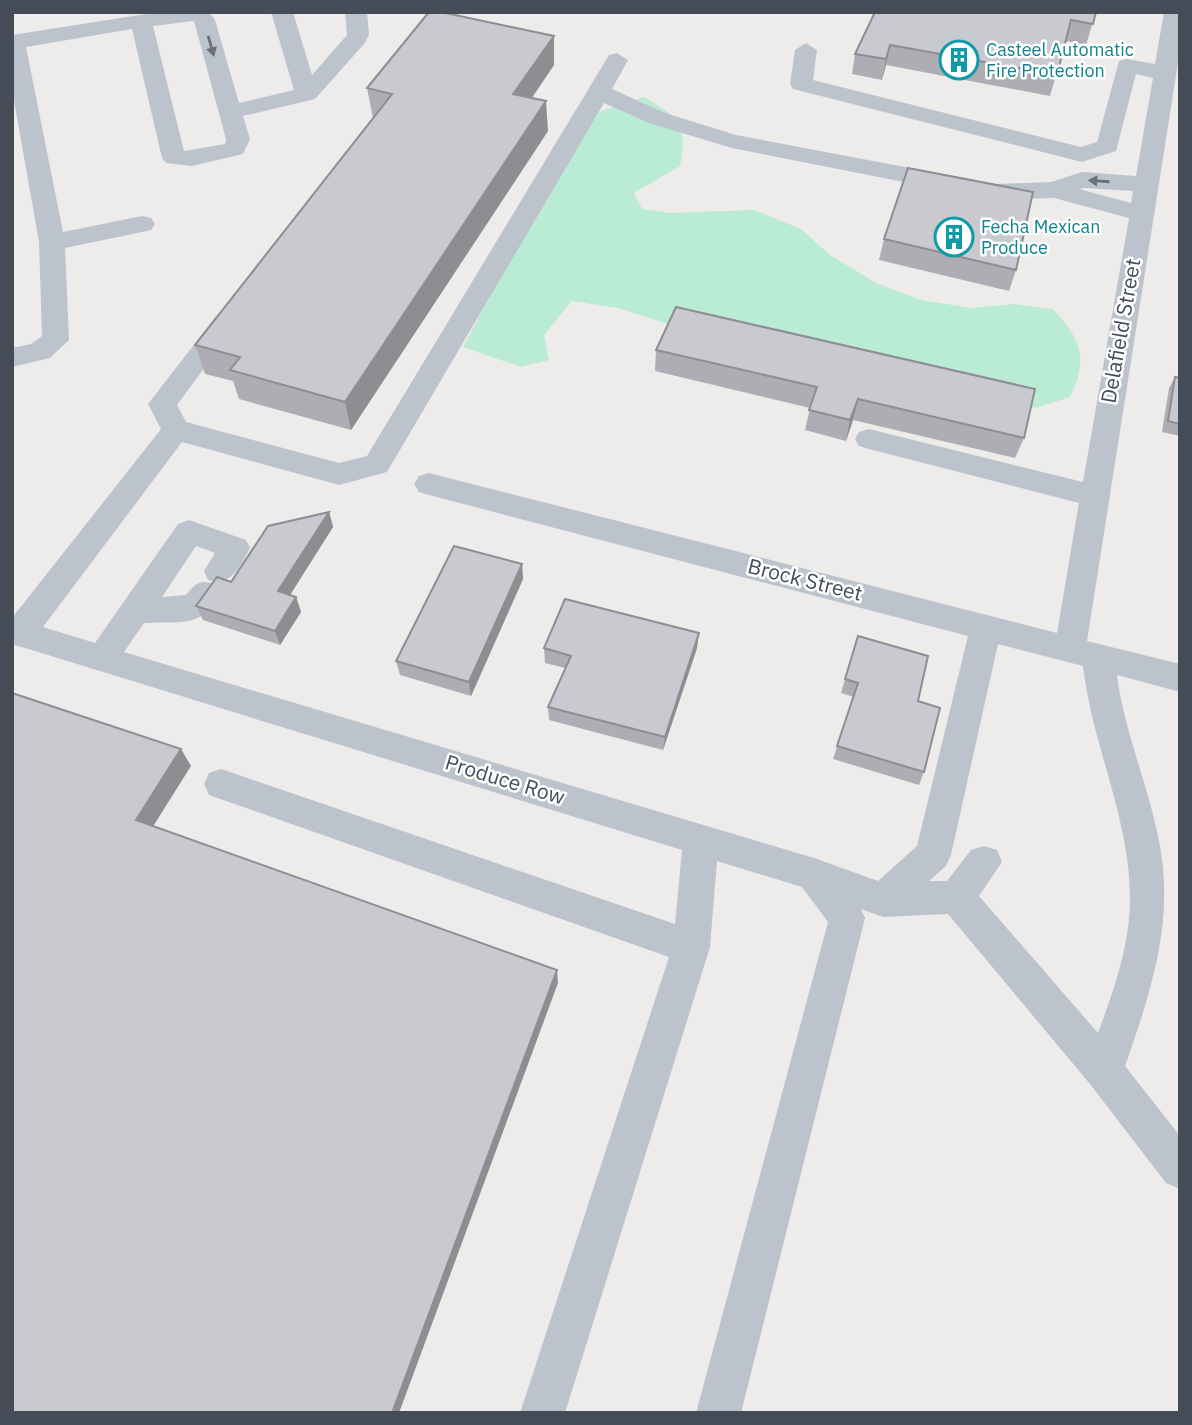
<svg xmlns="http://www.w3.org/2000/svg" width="1192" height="1425" viewBox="0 0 1192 1425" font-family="'IBM Plex Sans',sans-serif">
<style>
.green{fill:#baebd4}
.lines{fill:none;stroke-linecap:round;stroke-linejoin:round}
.minor{fill:#bdc3cd;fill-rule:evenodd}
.wall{fill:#adadb3}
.shaded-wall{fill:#8d8d92}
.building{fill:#c9c9d0;stroke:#8d8d92;stroke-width:2}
.oneway{fill:#69707a}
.labels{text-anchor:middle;stroke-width:5;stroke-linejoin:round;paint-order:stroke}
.far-culture-label{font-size:18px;fill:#0d838f;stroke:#fff;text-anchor:start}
.street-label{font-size:21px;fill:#454c57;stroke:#fff}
</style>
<rect width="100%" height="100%" fill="#eeebeb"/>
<path class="green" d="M644,97C679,117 688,125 680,166L634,193L642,209L670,213L754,210L801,229L830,255L876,283L921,300L971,308L1014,304L1053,309C1081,339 1089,359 1070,397L1035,408L671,325L618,308L572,301L544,335L549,360L521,367L463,347L500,278L553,190L566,152L599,112Z"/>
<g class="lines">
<path class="minor" d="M159,12H209L215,20L239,103L294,90L271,12H293L312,75L347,35L345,12H367L369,35L364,44L315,99L243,116L250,139L243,154L192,166L166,163L162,158L132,29L26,47L63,232L142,216L151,218L155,224L151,230L142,232L65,248L69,340L50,358L12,367V348L31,344L42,336L39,242L12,89V35ZM194,21L226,139L225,144L184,151L153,26Z
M1164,12H1180V50L1087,641L1180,664V692L1117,675C1124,730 1147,782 1158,836C1176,917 1152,989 1125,1066L1180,1136V1189L1166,1183L1090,1084L948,914L883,917L861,909L865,918L741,1413H696L828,922L802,887L717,861L710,947L565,1413H520L669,957L209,795L204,784L209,773L221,769L675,924L682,850L12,644V618L161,429L148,404L217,315L226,312L235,315L239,321L177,405L186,422L339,463L367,456L609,55L617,53L628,60L612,89L665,113L736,135L995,184L1051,182L1082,172L1136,176L1153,78L1136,74L1116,151L1082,162L793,89L790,84L795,50L806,43L817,50L813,80L1081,147L1097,142L1119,61L1127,59L1155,64ZM604,103L649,123L732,148L995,200L1054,198L1129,218L1083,482L869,429L859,432L855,439L859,446L869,449L1079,503L1057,633L429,473L419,476L414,484L419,492L429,495L968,636L917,846L878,881L814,858L124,652L144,623C181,621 202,629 221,593L216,584C201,579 195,583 186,595L162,597L196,546L215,553L204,571L208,580C231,587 240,567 250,548L246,540L189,520L178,524L95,643L43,627L182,442L339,485L387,472ZM1084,188L1133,191L1131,203L1079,189ZM998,644L1083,666C1092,745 1130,818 1130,898C1130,944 1114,990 1098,1033L979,896L1002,862L997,850L984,846L971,850L947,881H929L946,866L951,855Z"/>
</g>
<path class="wall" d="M875,12H1096L1086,45L1066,41L1050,96L886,65L882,80L852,74L855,54Z
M554,36V65L532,98L548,131L351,430L239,399L233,381L205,374L195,345L373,118L367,88Z
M884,239L1016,270L1009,291L879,260Z
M656,350L1035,389L1024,438L1015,458L853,420L846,441L805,430L810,408L655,371Z
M1175,377L1180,378V436L1162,432L1169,388Z
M329,512L333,527L290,595L296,597L301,612L280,645L203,620L196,606Z
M522,564L523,579L471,696L400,675L396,661Z
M858,636L918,701L924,772L919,785L833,759L854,697L841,693Z
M544,648H697L663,750L549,720L548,707L565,668L545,663Z"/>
<path class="shaded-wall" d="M554,36V65L514,123L513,94Z
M890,45L886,65L882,80L886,59Z
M546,101L548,131L351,430L345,402Z
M858,399L853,420L846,441L850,420Z
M329,512L333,527L283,606L278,591Z
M522,564L523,579L471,696L469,682Z
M296,597L301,612L280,645L275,631Z
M699,633L697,648L663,750L665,737Z
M181,749L191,766L147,836L136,820Z
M557,970L558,983L399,1413H392Z"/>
<path class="building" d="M429,12H441L554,36L513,94L546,101L345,402L230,370L240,357L195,345L392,94L367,88Z
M875,12H1096L1093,24L1071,20L1057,75L890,45L886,59L855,54Z
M908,168L1033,192L1016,270L884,239Z
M676,307L1035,389L1024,438L858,399L850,420L809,410L817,387L656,350Z
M1175,377L1180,378V424L1168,421Z
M329,512L278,591L296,597L275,631L196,606L217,577L231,582L268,526Z
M454,546L522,564L469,682L396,661Z
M565,599L699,633L665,737L548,707L571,656L544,648Z
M858,636L928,656L918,701L940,708L924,772L837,746L858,683L845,679Z
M12,693L181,749L136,820L557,970L392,1413H12Z"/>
<defs><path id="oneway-solid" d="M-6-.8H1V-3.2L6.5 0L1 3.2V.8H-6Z" transform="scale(1.75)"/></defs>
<g class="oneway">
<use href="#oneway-solid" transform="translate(211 46) rotate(74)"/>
<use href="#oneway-solid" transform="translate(1099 181) rotate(-176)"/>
</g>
<defs>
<symbol id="building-ring" viewBox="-11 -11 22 22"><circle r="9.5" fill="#fff" stroke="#0f9aa8" stroke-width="1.5"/><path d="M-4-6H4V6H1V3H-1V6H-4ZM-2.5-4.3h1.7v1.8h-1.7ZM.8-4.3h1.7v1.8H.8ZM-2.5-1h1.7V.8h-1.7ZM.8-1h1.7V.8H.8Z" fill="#0f9aa8"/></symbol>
</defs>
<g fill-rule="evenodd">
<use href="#building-ring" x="937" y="38" width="44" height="44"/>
<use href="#building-ring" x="932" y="215" width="44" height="44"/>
</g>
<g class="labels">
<g class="far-culture-label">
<text x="986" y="56">Casteel Automatic<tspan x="986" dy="21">Fire Protection</tspan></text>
<text x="981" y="233">Fecha Mexican<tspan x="981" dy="21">Produce</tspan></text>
</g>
<g class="street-label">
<text transform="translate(1121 331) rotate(-80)" y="7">Delafield Street</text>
<text transform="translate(805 580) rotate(14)" y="7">Brock Street</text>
<text transform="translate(505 780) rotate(17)" y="7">Produce Row</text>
</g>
</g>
<rect width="1192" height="1425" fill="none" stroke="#454c57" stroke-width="28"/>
</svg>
